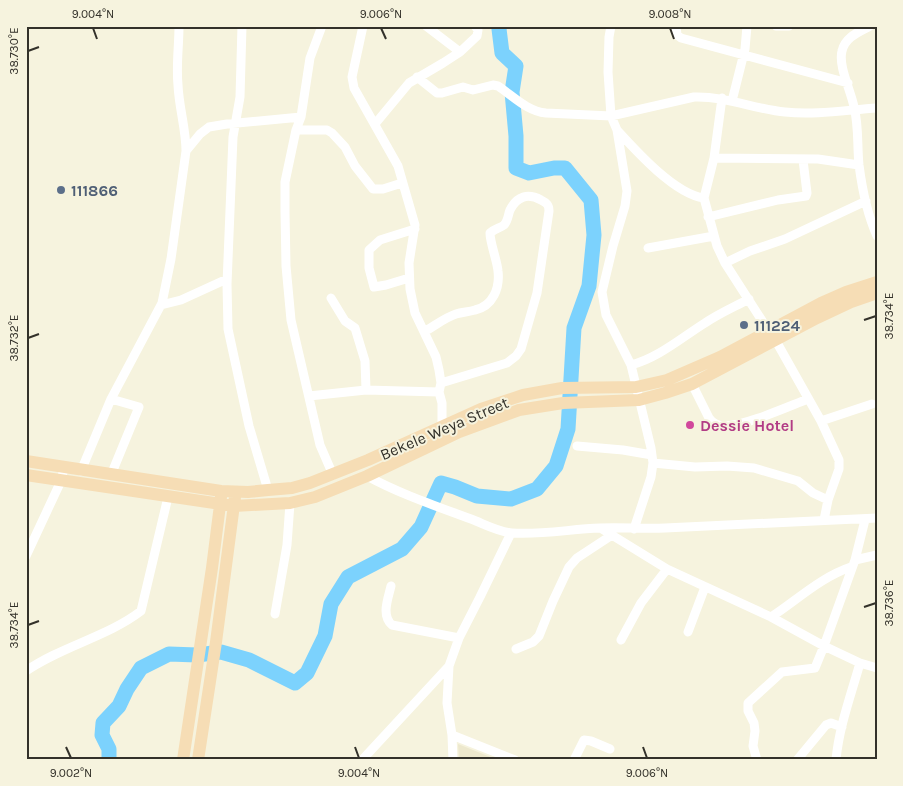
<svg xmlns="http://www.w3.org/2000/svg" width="903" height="786" viewBox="0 0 903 786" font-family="Karla,sans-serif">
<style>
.built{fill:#ede8cd}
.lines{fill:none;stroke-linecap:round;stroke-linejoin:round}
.river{stroke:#7cd2fd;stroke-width:15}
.street{stroke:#fff;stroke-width:9}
.primary{stroke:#f6ddb5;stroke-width:12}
.ticks{fill:none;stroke:#33312a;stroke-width:2}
.service-dot{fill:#5c6f8a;stroke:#f6f3de;stroke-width:2}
.hotel-dot{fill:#d1479c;stroke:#f6f3de;stroke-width:2}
.labels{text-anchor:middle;stroke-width:4;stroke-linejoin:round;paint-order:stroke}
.service-label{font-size:16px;font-weight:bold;fill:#4e5e75;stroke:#f6f3de;text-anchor:start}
.hotel-label{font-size:16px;font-weight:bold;fill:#b23c85;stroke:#f6f3de;text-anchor:start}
.street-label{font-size:16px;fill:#33312a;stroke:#f6f3de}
.neatline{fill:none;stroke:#33312a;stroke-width:2}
.ticks-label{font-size:12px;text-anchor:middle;fill:#33312a}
</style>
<rect width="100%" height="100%" fill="#f6f3de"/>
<path class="built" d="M458,744L498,760H459Z"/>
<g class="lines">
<path class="river" d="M109,760V749L102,735L103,723L119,706L127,689L141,668L169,654L197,655L221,652L249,660L295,683L307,673L325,636L331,604L348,577L402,549L421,527L441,483L455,487L477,496L511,499L537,489L556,466L568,429L574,328L589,286L594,235L591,200L565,168H554L529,173L516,168V136L512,92L516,66L502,53L499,29L500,26"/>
<path class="street" d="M242,26L240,97L233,137L227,284L228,329L249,426L268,490
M322,26L310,58L301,117L296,130L285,182V212L286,266L291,320L320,445L333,475
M363,26L352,77L354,88L398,166L415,225L409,263L410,289L415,313L436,357L439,370L441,383L439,392L442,403V425
M611,26L609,37L608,72L611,116L617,130L627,191L625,206L613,246L602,292L606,315L631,365L651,448L653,463L651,477L634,529
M676,26L677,35L681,38L848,83
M776,26H789
M870,26C859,32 845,37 842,51C838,66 851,91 854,107C859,126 857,146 859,165C862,188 867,214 877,236
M460,52L477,36L478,30L475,26
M417,77L437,93H442L463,87L473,90L493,85L498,86C513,96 527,111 546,113L611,116L694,97C726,96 754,109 785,112C816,115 846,110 877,108
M722,98L714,158L704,198L717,246L725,263L768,330
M732,101L745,49L747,26
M375,124L409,83L443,63L460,52L426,26
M296,130H327L332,133L345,147L355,166L373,189H383L402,183
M617,130C637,152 675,194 704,198
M186,151L200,134L209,127L227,124L301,117
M714,158L818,159L859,165
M708,217L778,200L806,196L807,193L803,160
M648,248L714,236
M725,263L750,251L785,239L866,201
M409,278L386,285L374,287L369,268V250L380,240L415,229
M331,298L345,321L355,328L365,361L366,390L439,392
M161,305L181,300L227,279
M425,331C435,326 444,318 456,314C462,312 468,312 475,310C493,306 500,288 498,271C497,260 490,243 490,233C494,229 500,228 504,225C508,221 508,215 510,210C517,196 528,193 541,200C547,203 549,205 549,211L537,293L521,349L516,356L507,363L441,383
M776,341L821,421L839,460V469L828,500L824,520
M631,365C658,358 681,338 705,323C718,314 734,307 749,299
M692,384L709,418C713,424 719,426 726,426C747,425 787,407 808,399
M309,396L366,390
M821,421L872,404
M577,446L623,450L652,455
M653,463L695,467L727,466L754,468L798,481L813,493L828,500
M81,471L111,399L162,303L171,259L186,151C186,129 179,108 178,85C176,66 179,46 179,26
M111,475L139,407L111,399
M367,476C402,495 439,507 476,521C488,526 500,532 512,533C542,535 571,529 600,528C622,527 643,529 665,528L877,518
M602,529L667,569L771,617L824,646L815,668L782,672L748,703V711L754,723L755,731L753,746L757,760
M511,533L480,597L459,638L449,666L447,703L452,735L515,760
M26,556L61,481L64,468
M855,560L877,555
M391,586C388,599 381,615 392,625L459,638
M275,614L287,545L290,503
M771,617C797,600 821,577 851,567
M688,632L705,587
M621,640L641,603L667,569
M516,649L533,642L539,636L553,601L569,567L577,558L612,535
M860,663L877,668
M26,671C62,646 107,637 141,611L168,497
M452,735L453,760
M362,760L449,666
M574,760L584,740L591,741L610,749
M797,760L826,725L831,723L842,727
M836,760C839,727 851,695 860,663L824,646L855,560L865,520"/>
<path class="primary" d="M26,461L221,491L248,492L268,490L292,488L310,483L368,460L481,409L523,395L562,388L636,387L667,380L720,357L821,303L846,292L877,282
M26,475L234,506L290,503L315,497L367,476L459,432L519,410L563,403L639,400L665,393L692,384L817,318L851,302L877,293
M183,760L212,568L221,497
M198,760L216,642L235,497"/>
</g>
<path class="ticks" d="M93,28L97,39M381,28L386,39M670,28L674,39M28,51L39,47M864,320L876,316M28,338L39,334M864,607L876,603M28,625L39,621M66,747L71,758M355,747L359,758M643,747L647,758"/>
<g class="service-dot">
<circle cx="61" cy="190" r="5"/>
<circle cx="744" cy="325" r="5"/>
</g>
<circle class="hotel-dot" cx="690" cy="425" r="5"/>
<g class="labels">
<g class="service-label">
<text x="71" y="196">111866</text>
<text x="754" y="331">111224</text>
</g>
<g class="hotel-label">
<text x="700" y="431">Dessie Hotel</text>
</g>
<g class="street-label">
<text transform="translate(444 428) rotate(-23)" y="6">Bekele Weya Street</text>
</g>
</g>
<rect width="903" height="786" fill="none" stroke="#f6f3de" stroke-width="55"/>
<rect x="28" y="28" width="848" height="730" class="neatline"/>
<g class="ticks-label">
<text x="93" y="18">9.004°N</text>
<text x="381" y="18">9.006°N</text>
<text x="670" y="18">9.008°N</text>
<text transform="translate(14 51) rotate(-90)" y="4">38.730°E</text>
<text transform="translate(889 316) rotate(-90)" y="4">38.734°E</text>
<text transform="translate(14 338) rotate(-90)" y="4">38.732°E</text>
<text transform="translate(889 603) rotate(-90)" y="4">38.736°E</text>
<text transform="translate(14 625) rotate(-90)" y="4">38.734°E</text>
<text x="71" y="777">9.002°N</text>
<text x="359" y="777">9.004°N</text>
<text x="647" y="777">9.006°N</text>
</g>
</svg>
